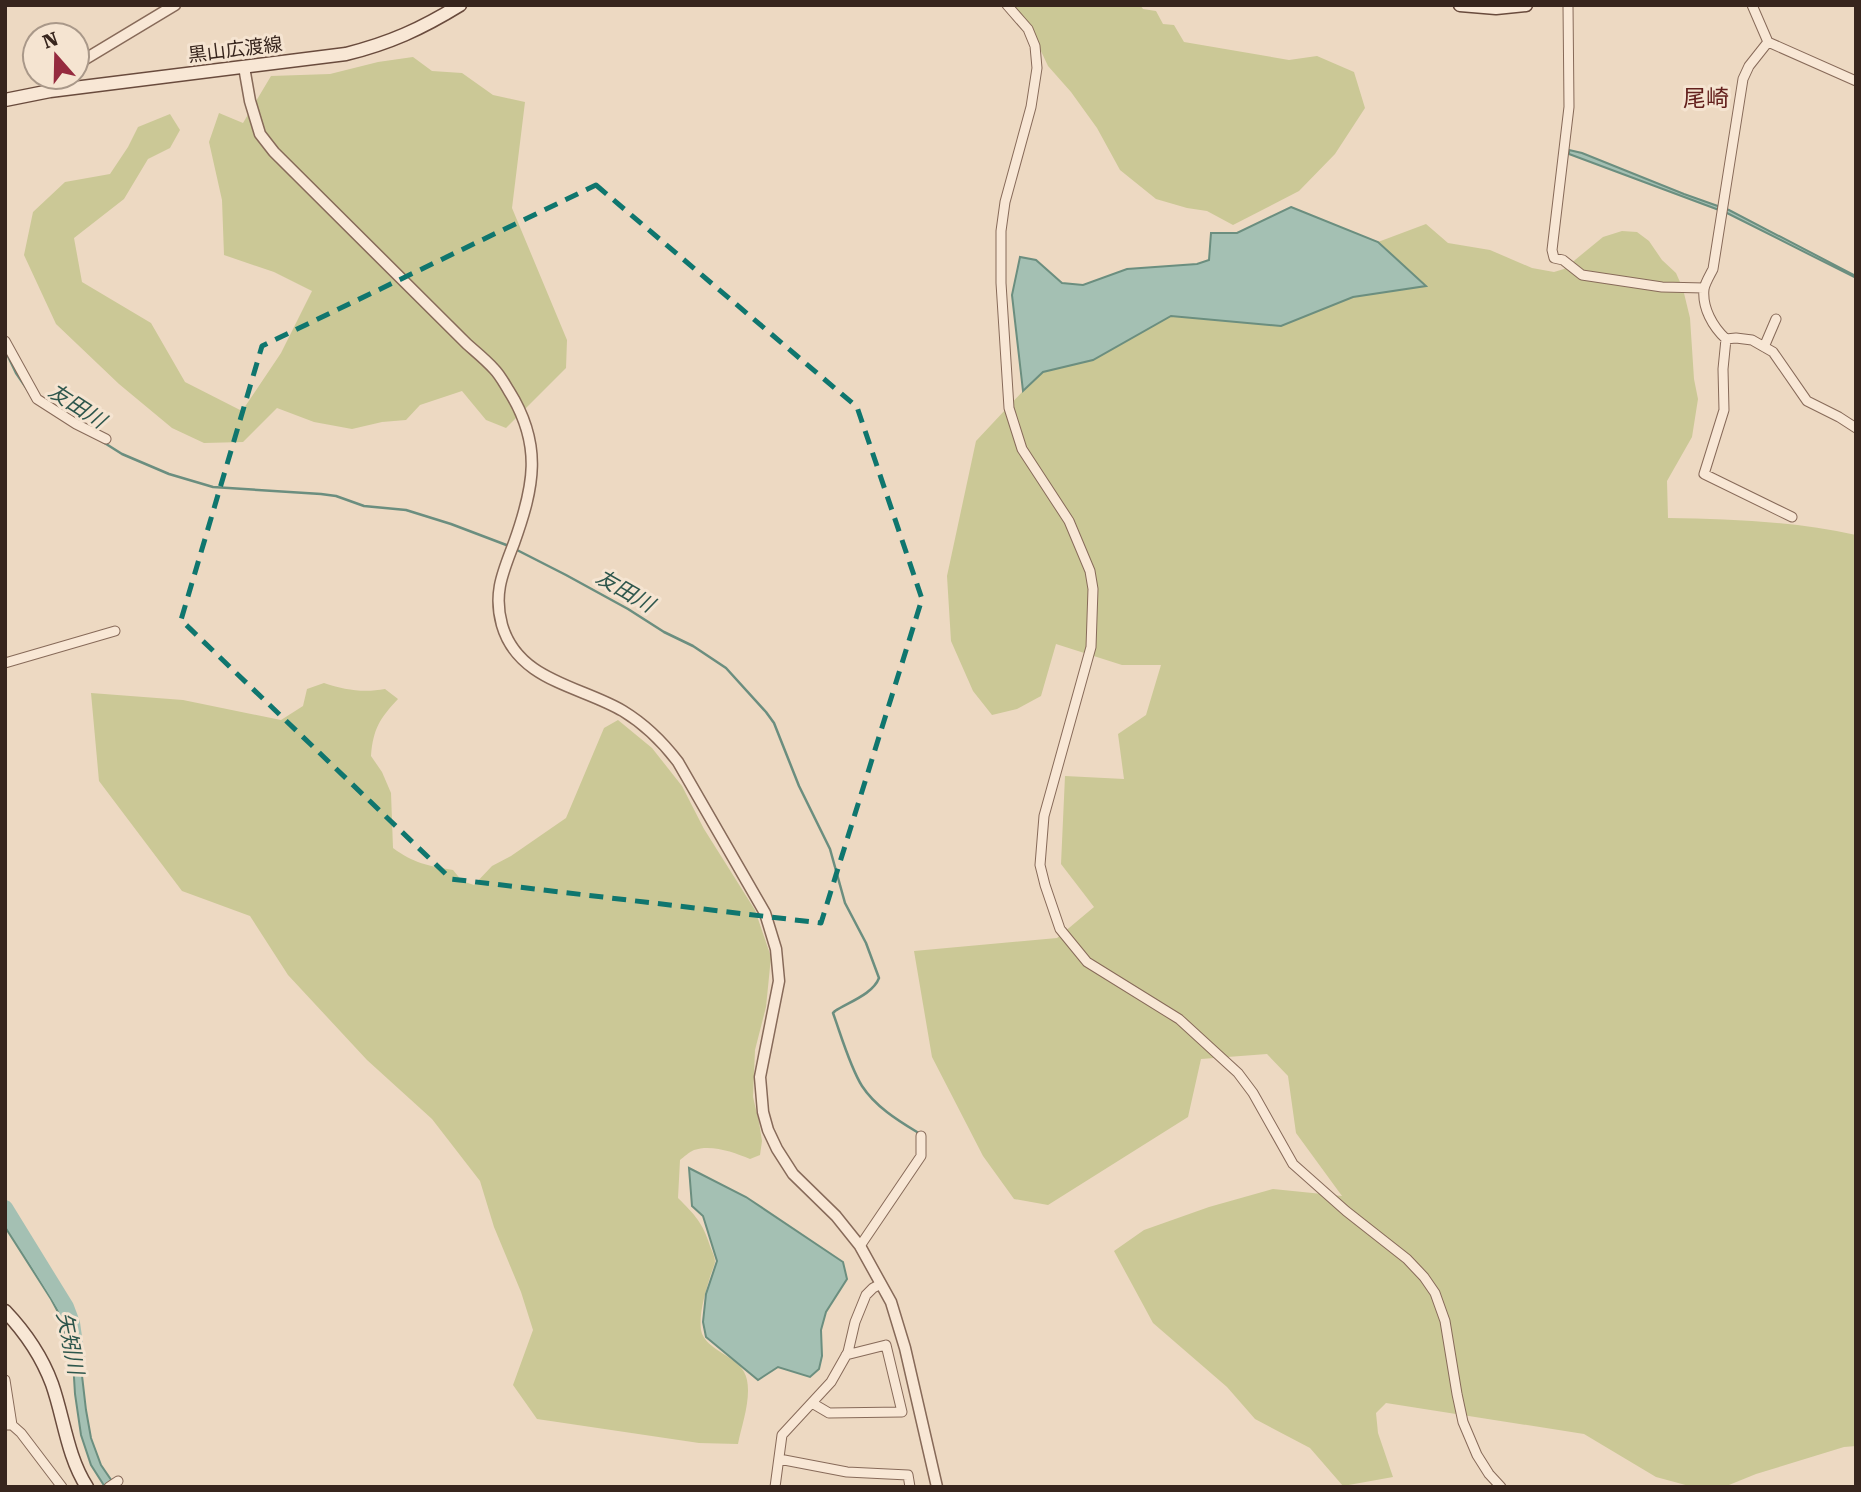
<svg xmlns="http://www.w3.org/2000/svg" width="1861" height="1492" viewBox="0 0 1861 1492" font-family="'Roboto Serif','Noto Sans JP',serif">
<style>
.green{fill:#cbc896}
.water{fill:#a4c0b3;stroke:#6b8e7f;stroke-width:2}
.lines{fill:none;stroke-linecap:round;stroke-linejoin:round}
.stream{stroke:#6b8e7f;stroke-width:2.5}
.river{stroke:#a4c0b3;stroke-width:16}
.minor-casing{stroke:#876a59;stroke-width:11}
.tertiary-casing{stroke:#876a59;stroke-width:13}
.secondary-casing{stroke:#694b3d;stroke-width:15}
.minor{stroke:#f8e7d5;stroke-width:9}
.tertiary{stroke:#f8e7d5;stroke-width:10}
.secondary{stroke:#f8e7d5;stroke-width:12}
.marked{fill:none;stroke:#0f766e;stroke-width:5;stroke-dasharray:14 9;stroke-linejoin:round}
.labels{text-anchor:middle;stroke-width:6;stroke-linejoin:round;paint-order:stroke}
.street-label{font-size:19px;fill:#37251d;stroke:#f5e4d1}
.water-label{font-size:21px;font-style:italic;fill:#2d564c;stroke:#f5e4d1}
.quarter-label{font-size:23px;fill:#63201d;stroke:#f5e4d1}
</style>
<rect width="100%" height="100%" fill="#edd9c2"/>
<path class="green" d="M1013,5H1140L1143,9L1156,11L1163,24L1174,25L1184,42L1289,60L1317,56L1354,72L1365,108L1335,154L1299,191L1233,225L1207,211L1187,208L1156,199L1120,170L1097,128L1071,92L1048,66L1040,49L1025,28Z
M413,57L432,71L462,73L493,95L525,102L512,208L567,340L566,368L506,428L486,420L462,391L420,405L406,420L382,422L352,429L314,422L277,408L243,442L204,443L172,428L119,384L56,324L24,255L33,212L65,182L110,174L128,147L138,127L170,114L180,130L170,148L148,159L124,199L74,238L82,282L151,323L185,382L242,411L281,353L312,291L274,272L224,255L222,200L209,142L219,113L243,123L271,76L330,74L378,62Z
M1426,224L1448,243L1490,250L1532,268L1554,272L1564,269L1603,237L1622,231L1637,232L1649,241L1662,260L1676,273L1683,289L1690,318L1694,379L1698,399L1692,437L1667,481L1668,518C1731,519 1794,521 1856,535V1446L1844,1447L1756,1474L1724,1487H1693L1656,1477L1584,1434L1386,1403L1376,1413L1378,1433L1393,1477L1343,1486L1310,1448L1255,1419L1227,1387L1153,1323L1114,1251L1144,1230L1209,1207L1273,1189L1342,1196L1296,1133L1288,1076L1267,1054L1201,1059L1188,1117L1048,1205L1014,1199L983,1156L932,1057L914,951L1057,938L1094,907L1061,864L1065,776L1124,779L1118,734L1146,715L1161,665H1122L1056,644L1041,696L1017,709L992,715L973,691L951,641L947,576L976,441L1023,391L1043,372L1093,360L1171,316L1281,326L1353,297L1425,286L1378,242Z
M324,683C344,690 364,693 385,689L398,699C380,718 373,729 371,756L382,772L391,793L393,848C413,863 429,866 453,870L462,881L474,885L492,866L511,856L566,818L604,728L618,720L652,748L682,786L704,829L755,910L771,957L766,1007L755,1050L753,1097L759,1122L762,1141L760,1155L750,1159C734,1152 711,1144 694,1150C689,1152 684,1157 680,1160L678,1198C695,1215 703,1223 710,1246C712,1251 715,1257 715,1262C714,1267 711,1273 710,1277C705,1294 699,1313 701,1330C705,1352 743,1356 747,1380C751,1400 742,1424 738,1444L699,1443L537,1419L513,1385L533,1330L521,1292L494,1227L480,1181L432,1119L367,1060L288,975L250,916L182,891L99,781L91,693L183,700L281,720L303,706L307,689Z"/>
<path class="water" d="M1569,150L1582,153L1684,194L1729,210L1856,276V278L1727,213L1569,154Z
M1291,207L1378,242L1426,286L1353,297L1281,326L1171,316L1093,360L1043,372L1023,391L1012,295L1020,257L1036,260L1062,283L1083,285L1127,269L1197,264L1209,260L1211,233H1237Z
M689,1168L746,1197L843,1262L847,1279L826,1312L821,1330L822,1356L819,1369L810,1377L778,1367L758,1380L706,1337L703,1322L706,1294L717,1261L703,1216L692,1206Z
M5,1213L45,1273L66,1314L81,1367L86,1410L91,1438L101,1465L116,1487H105L91,1465L81,1435L75,1394L73,1361L58,1312L51,1299L5,1227Z"/>
<g class="lines">
<path class="stream" d="M6,352L16,373L29,392
M103,442L122,454L169,474L213,487L321,494L336,496L364,506L406,510L451,524L509,546
M515,549L566,575L628,609L664,632L693,646L726,668L766,712L774,723L799,786L830,849L845,903L866,943L879,978C873,994 849,1002 835,1011L833,1013C841,1035 850,1067 862,1086C875,1106 897,1120 917,1132"/>
<path class="river" d="M5,1208L66,1307L72,1323L77,1358"/>
<defs>
<path id="minor" d="M1007,5L1028,29L1035,46L1037,68L1031,107L1005,202L1001,231V283L1009,408L1022,449L1069,521L1090,571L1093,589L1091,647L1044,816L1040,865L1045,885L1060,929L1087,962L1179,1019L1238,1073L1253,1093L1293,1164L1346,1211L1407,1259L1424,1277L1435,1293L1445,1321L1457,1394L1463,1422L1477,1455L1489,1474L1501,1487
M1568,5L1569,107L1552,250L1554,258L1563,260L1582,275L1662,287L1704,288
M1752,5L1768,42L1856,81
M1768,42L1749,66L1743,79L1713,269C1710,275 1705,283 1704,289C1702,308 1713,327 1726,339L1736,338L1752,340L1773,352L1807,401L1839,417L1856,428
M1726,339L1723,369L1724,410L1704,474L1792,517
M5,341L37,399L76,424L106,439
M1764,347L1776,319
M5,663L115,631
M860,1246L921,1156V1136
M5,1380L12,1425
M812,1403L829,1413L902,1412L886,1345L846,1355
M5,1425H12L21,1433L62,1487
M779,1459L847,1472L908,1475L910,1487
M109,1487L118,1481
M775,1487L782,1435L831,1382L848,1352L855,1322L866,1295L873,1288L881,1284"/>
<path id="tertiary" d="M77,64L175,5
M244,67L250,101L260,134L274,152L467,344C476,352 486,360 494,369C500,375 504,383 509,391C543,445 534,487 514,543C503,572 493,593 502,625C518,681 581,686 623,711C646,725 662,741 678,762L765,913L776,949L779,981L760,1077L763,1112L768,1130L777,1149L793,1174L836,1216L860,1246L891,1302L905,1348L937,1487
M50,91L53,83L58,77"/>
<path id="secondary" d="M1460,5L1496,8L1526,5
M5,100L50,91L346,54C390,43 421,29 460,5
M5,1311C25,1332 42,1357 52,1384C64,1418 67,1456 87,1487"/>
</defs>
<use href="#minor" class="minor-casing"/>
<use href="#tertiary" class="tertiary-casing"/>
<use href="#secondary" class="secondary-casing"/>
<use href="#minor" class="minor"/>
<use href="#tertiary" class="tertiary"/>
<use href="#secondary" class="secondary"/>
</g>
<path class="marked" d="M596,185L857,407L922,599L821,923L451,879L181,620L262,346Z"/>
<g class="labels">
<g class="street-label">
<text transform="translate(235 49) rotate(-7)" y="7">黒山広渡線</text>
</g>
<g class="water-label">
<text transform="translate(77 406) rotate(33)" y="7">友田川</text>
<text transform="translate(625 591) rotate(30)" y="7">友田川</text>
<text transform="translate(70 1343) rotate(79)" y="7">矢矧川</text>
</g>
<g class="quarter-label">
<text x="1706" y="106">尾崎</text>
</g>
</g>
<rect width="1861" height="1492" fill="none" stroke="#37251d" stroke-width="14"/>
<g transform="translate(56 56) rotate(340)"><circle r="33" fill="#f5e4d1" stroke="#a99889" stroke-width="2"/>
<path d="M0-5L12 26L0 18L-12 26Z" fill="#952a3e"/>
<text y="-10" font-size="19" font-weight="bold" text-anchor="middle" fill="#37251d">N</text>
</g>
</svg>
